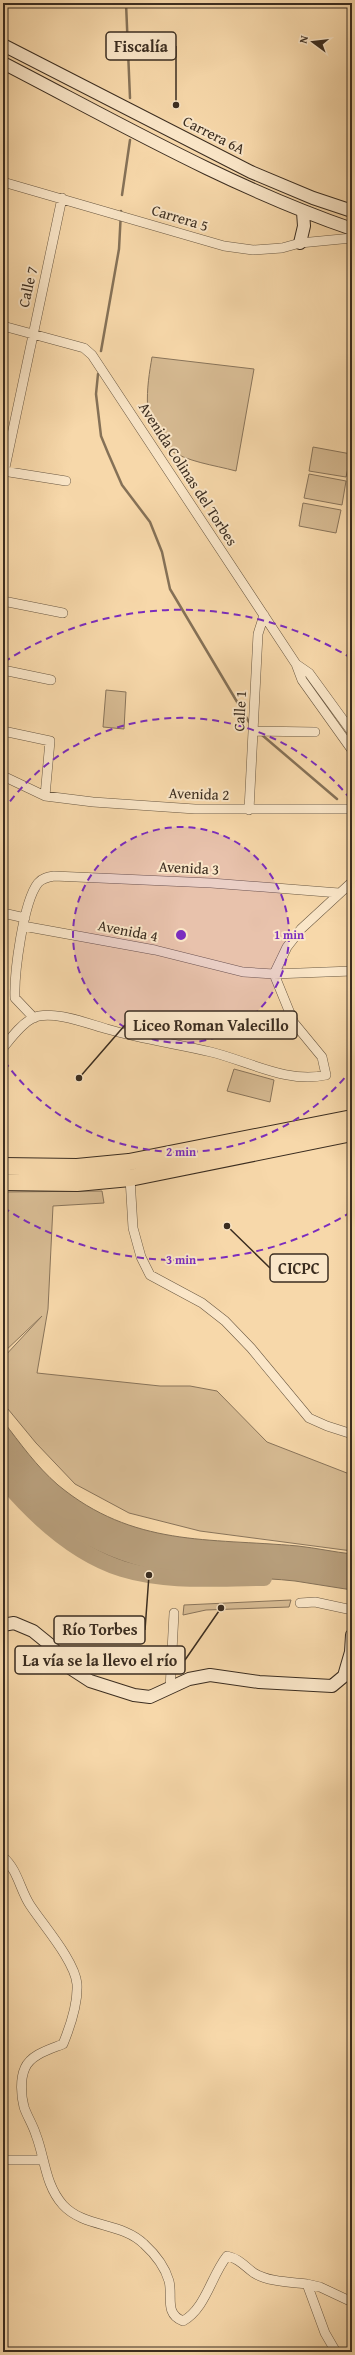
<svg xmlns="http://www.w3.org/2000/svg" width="355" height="2355" viewBox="0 0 355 2355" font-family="'Gentium Book Plus',serif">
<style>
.green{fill:#d7bb93;stroke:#89745a}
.water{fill:#b79e7b;stroke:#857157}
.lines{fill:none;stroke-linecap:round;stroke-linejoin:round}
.stream{stroke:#857157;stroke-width:2.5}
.river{stroke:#b79e7b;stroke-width:16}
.street-casing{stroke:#6a5842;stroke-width:10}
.secondary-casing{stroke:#3b2d20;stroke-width:14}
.highway-casing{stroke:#3b2d20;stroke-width:18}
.street{stroke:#fae6c8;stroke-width:9}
.secondary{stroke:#fae6c8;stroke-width:12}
.highway{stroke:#f7d8aa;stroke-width:16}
.ring{fill:none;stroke:#7b2cbf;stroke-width:2;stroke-dasharray:7 5}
.labels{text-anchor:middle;stroke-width:4;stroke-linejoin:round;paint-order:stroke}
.street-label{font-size:15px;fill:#3b2d20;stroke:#fae6c8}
.centre{fill:#7b2cbf;stroke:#fae6c8;stroke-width:2}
.ring-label{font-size:12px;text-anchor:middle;font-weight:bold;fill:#7b2cbf;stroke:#fae6c8;stroke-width:4;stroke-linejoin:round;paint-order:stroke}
.leader{fill:none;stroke:#3b2d20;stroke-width:1.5}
.callout-dot{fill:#3b2d20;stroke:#fae6c8;stroke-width:1.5}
.callout{fill:#fae6c8;stroke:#3b2d20;stroke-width:1.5}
.callout-label{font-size:16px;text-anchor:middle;font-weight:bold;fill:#3b2d20}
</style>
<rect width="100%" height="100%" fill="#f7d8aa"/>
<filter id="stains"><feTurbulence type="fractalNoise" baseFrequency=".005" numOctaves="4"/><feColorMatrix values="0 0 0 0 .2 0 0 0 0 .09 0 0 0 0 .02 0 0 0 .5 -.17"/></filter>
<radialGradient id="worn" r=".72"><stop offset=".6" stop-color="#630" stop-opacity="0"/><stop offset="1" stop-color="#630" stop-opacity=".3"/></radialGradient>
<path class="green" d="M152,357L254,369L236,471C214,465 187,462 168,449C140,429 147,386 152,357Z
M313,447L351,454L346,477L309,471Z
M309,474L346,481L342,505L304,498Z
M303,503L341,510L336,533L299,526Z
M106,690L126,692L124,729L103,727Z
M234,1069L274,1080L270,1102L227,1091Z
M102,1191L104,1203L53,1206L48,1309L37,1373L160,1386H190L217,1391L267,1442L352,1475V1551L200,1531L129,1513L75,1484L36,1443L3,1403V1358L42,1316L3,1353V1192Z
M291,1600L289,1607L206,1610L183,1615L184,1605Z"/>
<path class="water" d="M3,1421C20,1443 36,1466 58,1485C133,1547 208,1538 298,1546C316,1548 334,1552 352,1554V1590C333,1587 314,1584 295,1581C259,1577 222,1578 186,1575C114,1568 51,1533 3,1479Z"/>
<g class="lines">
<path class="stream" d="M126,3L130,98
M122,195L130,140
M101,351L119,249L121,211
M98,374L96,394L101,436L108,453L122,485L150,522L162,552L170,589L249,722
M262,735L337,799"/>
<path class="river" d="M3,1479C34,1516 75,1554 122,1569C167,1583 218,1578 264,1578"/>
<defs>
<path id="street" d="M3,182L224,246L253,250L282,248L300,243L352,238
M3,326L84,348L92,355L296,664L302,680L352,750
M3,471L66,481
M3,477L62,198
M3,601L63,613
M296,664L309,673L352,732
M3,670L51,680
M3,731L50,741L45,796
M253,731L315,732
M3,776L45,796L93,802L195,809H352
M249,810L258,634L264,615
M3,913L25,918
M23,926L155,950L243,972L274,974L352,971
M34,1018L15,998C14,974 23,902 38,883C42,878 48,877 54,876L211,883L339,893
M3,1048C11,1038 21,1024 33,1018C51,1009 89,1024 107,1029C141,1039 177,1044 211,1052C248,1061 288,1084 326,1075L322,1057L294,1023L274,974L287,947L301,929L352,882
M130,1178L133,1228L141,1257L150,1275L202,1303L225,1321L251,1348L309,1418L327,1426L352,1434
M300,1603L315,1602L352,1610
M170,1689L174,1613
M3,1857C18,1870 20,1890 30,1905C43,1925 75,1961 77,1984C78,2002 70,2027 63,2044C51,2049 31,2054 25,2068C20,2079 21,2095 24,2107C27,2116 33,2125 36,2135C45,2158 45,2185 63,2205C84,2228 122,2222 144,2244C155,2254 165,2267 169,2281C173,2296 164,2314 183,2321C206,2308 211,2276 227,2256C240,2259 244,2266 254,2273C269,2282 290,2282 307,2284L325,2333L336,2352
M3,2160H43
M307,2284L320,2287L352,2302"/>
<path id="secondary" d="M3,45L251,172L313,198L352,211
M3,63C117,122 230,187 352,229
M300,243L304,226L303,212
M3,1625L14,1623L33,1631L49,1644L70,1668L90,1681L134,1695L150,1697L189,1679L210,1675L259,1682L332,1686L344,1676L351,1652L352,1635"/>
<path id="highway" d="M3,1166L77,1167L129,1162L352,1118
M3,1182L77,1183L130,1178L352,1133"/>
</defs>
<use href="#street" class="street-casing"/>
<use href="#secondary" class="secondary-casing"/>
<use href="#highway" class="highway-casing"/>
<use href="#street" class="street"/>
<use href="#secondary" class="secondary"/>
<use href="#highway" class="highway"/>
</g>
<circle cx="181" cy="935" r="108" fill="#7b2cbf" fill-opacity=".12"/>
<g class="ring">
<circle cx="181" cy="935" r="108"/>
<path d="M352 1069A217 217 0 0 1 3 1059M3 811A217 217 0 0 1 352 801"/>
<path d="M351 1212A325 325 0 0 1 4 1208M4 662A325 325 0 0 1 351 658"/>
</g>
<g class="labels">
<g class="street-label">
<text transform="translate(214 135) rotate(27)" y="5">Carrera 6A</text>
<text transform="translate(180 218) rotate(17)" y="5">Carrera 5</text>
<text transform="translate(28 287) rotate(-77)" y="5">Calle 7</text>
<text transform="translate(188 474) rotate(57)" y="5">Avenida Colinas del Torbes</text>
<text transform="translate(240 711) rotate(-87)" y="5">Calle 1</text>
<text transform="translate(199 794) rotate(2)" y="5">Avenida 2</text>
<text transform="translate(189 868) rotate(3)" y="5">Avenida 3</text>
<text transform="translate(128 931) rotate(11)" y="5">Avenida 4</text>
</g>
</g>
<circle cx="181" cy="935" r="6" class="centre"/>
<g class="ring-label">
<text x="289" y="939">1 min</text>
<text x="181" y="1156">2 min</text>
<text x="181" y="1264">3 min</text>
</g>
<path class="leader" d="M176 105L176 46M79 1078L125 1025M227 1226L270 1268M149 1575L145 1630M221 1608L185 1660"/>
<g class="callout-dot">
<circle cx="176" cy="105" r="4"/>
<circle cx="79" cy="1078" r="4"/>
<circle cx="227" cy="1226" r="4"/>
<circle cx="149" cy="1575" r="4"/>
<circle cx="221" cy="1608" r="4"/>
</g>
<g class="callout">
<rect x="106" y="32" width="70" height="28" rx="4"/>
<rect x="125" y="1011" width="172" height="28" rx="4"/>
<rect x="270" y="1254" width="58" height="28" rx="4"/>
<rect x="54" y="1616" width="91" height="28" rx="4"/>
<rect x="15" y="1646" width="170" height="28" rx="4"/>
</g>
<g class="callout-label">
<text x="141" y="52">Fiscalía</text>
<text x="211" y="1031">Liceo Roman Valecillo</text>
<text x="299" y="1274">CICPC</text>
<text x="100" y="1635">Río Torbes</text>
<text x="100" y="1666">La vía se la llevo el río</text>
</g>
<rect width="355" height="2355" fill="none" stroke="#f7d8aa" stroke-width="16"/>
<rect x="4" y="4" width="347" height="2347" fill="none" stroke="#3b2d20" stroke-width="2"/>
<rect x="8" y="8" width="339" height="2339" fill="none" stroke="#3b2d20"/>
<g transform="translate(313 42) rotate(285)" stroke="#fae6c8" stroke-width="3" paint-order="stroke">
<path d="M0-3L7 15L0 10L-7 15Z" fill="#3b2d20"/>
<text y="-6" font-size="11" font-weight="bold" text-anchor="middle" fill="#3b2d20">N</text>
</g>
<rect width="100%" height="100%" filter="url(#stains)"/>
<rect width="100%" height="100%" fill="url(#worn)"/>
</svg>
